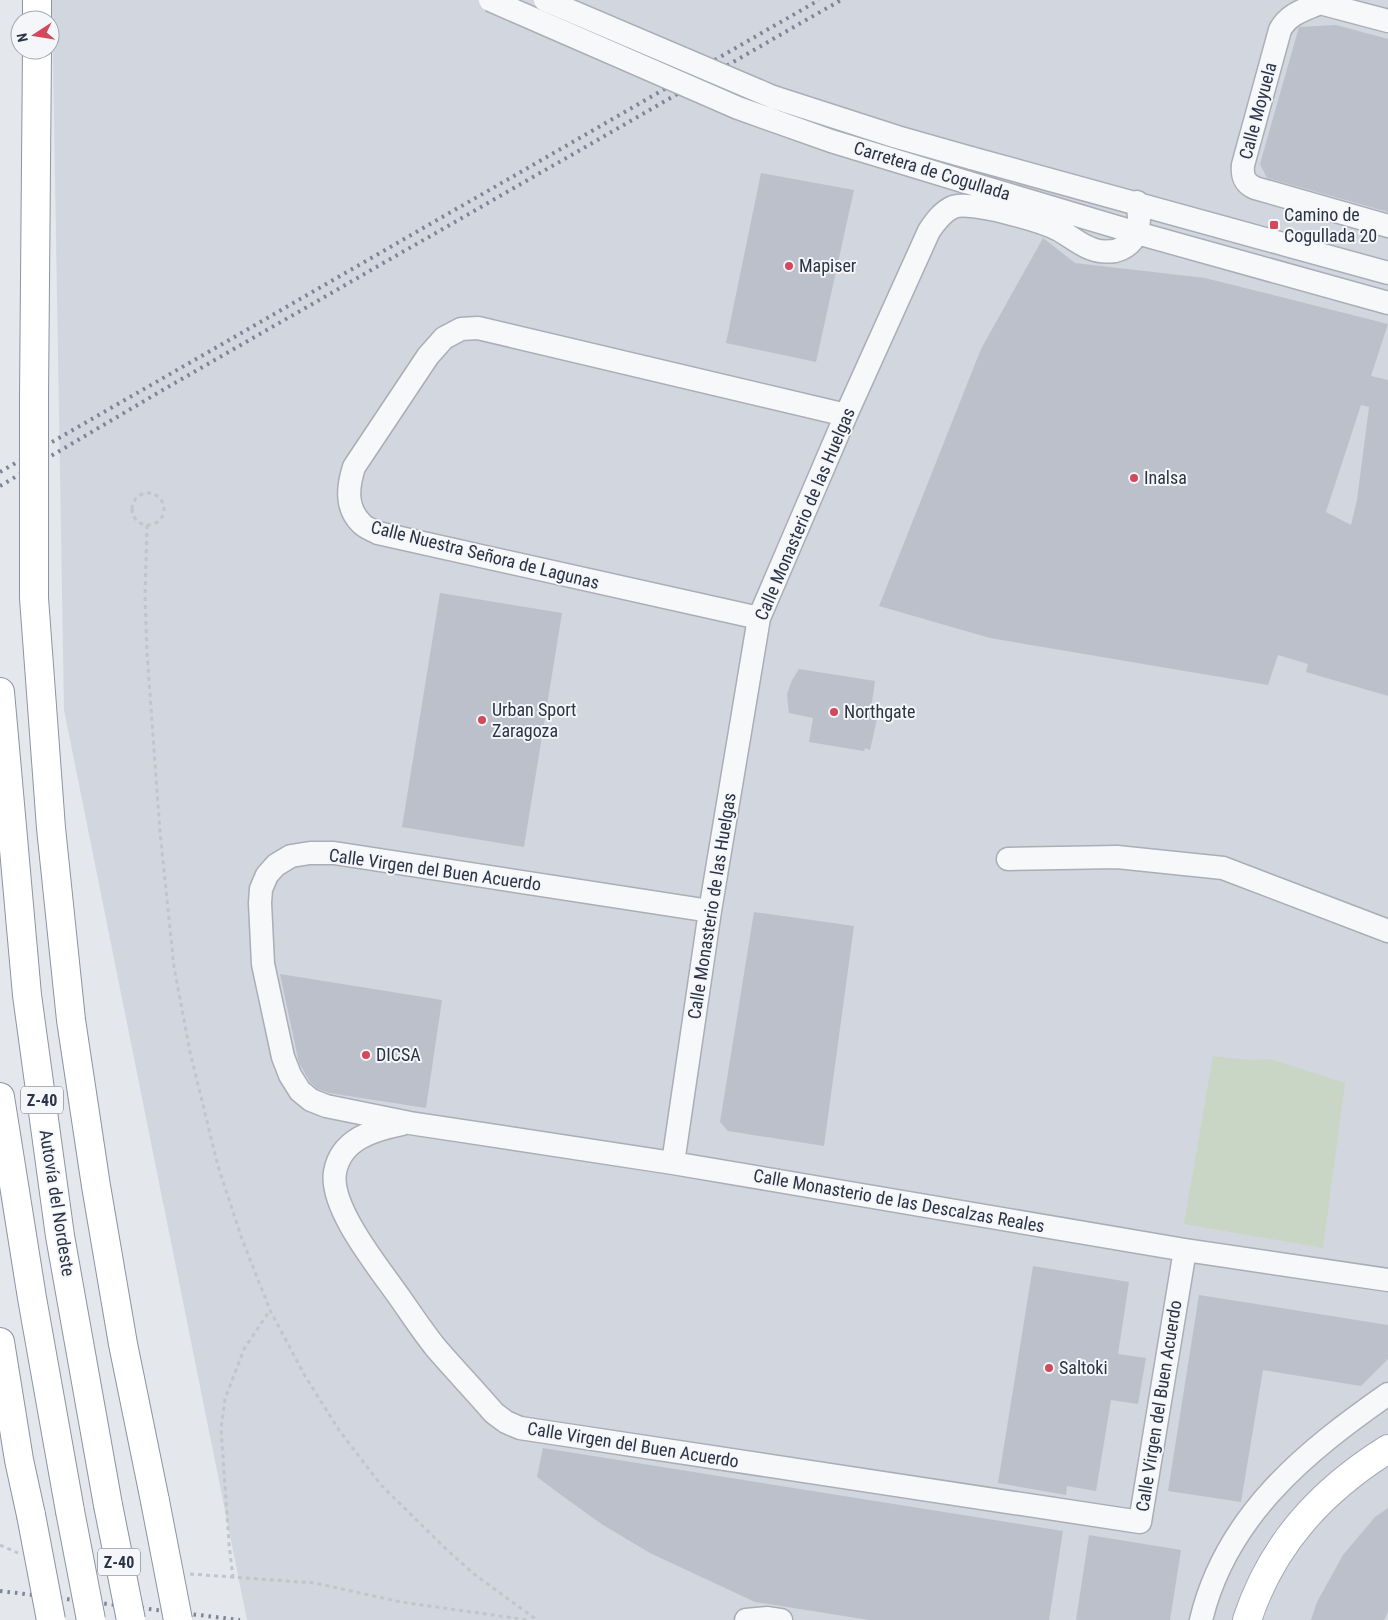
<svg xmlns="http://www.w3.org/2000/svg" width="1388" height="1620" viewBox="0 0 1388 1620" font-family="'Roboto Condensed',sans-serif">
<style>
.built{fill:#d2d6de}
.green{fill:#c9d6c5}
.building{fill:#bbc0ca;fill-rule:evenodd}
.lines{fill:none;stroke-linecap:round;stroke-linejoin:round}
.minor-casing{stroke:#a9aeb7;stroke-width:25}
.major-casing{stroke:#a3abb8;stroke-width:30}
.highway-casing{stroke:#8b94a3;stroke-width:30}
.path{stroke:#c2c5cb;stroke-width:3;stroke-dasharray:4 4;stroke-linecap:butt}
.minor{stroke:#f7f8fa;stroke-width:22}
.major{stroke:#fff;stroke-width:28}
.highway{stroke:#fff;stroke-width:28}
.rail{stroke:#7d8696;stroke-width:4;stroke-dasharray:2.5 5;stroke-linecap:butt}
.minor-bridge-casing{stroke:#a9aeb7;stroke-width:25;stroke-linecap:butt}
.highway-bridge-casing{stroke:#8b94a3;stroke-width:30;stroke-linecap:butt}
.minor-bridge{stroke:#f7f8fa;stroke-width:22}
.highway-bridge{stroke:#fff;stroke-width:28}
.poi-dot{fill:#d1495b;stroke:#f4f6f9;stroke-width:2}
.labels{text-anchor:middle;stroke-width:4;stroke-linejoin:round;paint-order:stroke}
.shield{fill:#f4f6f9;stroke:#676e7b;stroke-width:1}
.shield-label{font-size:16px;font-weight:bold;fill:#2b3445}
.street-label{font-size:18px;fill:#2b3445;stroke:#f4f6f9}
.poi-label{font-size:18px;fill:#2b3445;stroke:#f4f6f9;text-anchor:start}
</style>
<rect width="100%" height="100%" fill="#e4e7ec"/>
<path class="built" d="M52,0H1388V1620H247L64,710Z"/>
<path class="green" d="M1213,1056L1249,1060L1270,1059L1345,1083L1323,1248L1184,1224Z"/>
<path class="building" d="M1336,25L1388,39V212L1267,178L1260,164L1299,27Z
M761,173L854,190L816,362L726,343Z
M1043,238L1075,263L1205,278L1388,324L1371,376L1388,380V696L1306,672L1308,664L1278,655L1268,685L990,638L879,606L981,349ZM1361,405L1369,407L1357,500L1351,525L1326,512Z
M440,593L562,613L524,847L402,827Z
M799,669L875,681L871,709L879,710L870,750L865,748L864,751L809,742L813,718L789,713L788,705L787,694L792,680Z
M754,912L854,926L824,1146L728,1131L720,1122Z
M280,974L442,1000L426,1108L329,1093L318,1089L310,1082L299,1063Z
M1033,1266L1129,1282L1118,1354L1146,1358L1138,1404L1111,1400L1096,1491L1067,1486L1066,1495L998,1483Z
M1199,1295L1388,1325V1359L1361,1386L1263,1370L1241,1502L1168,1491Z
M543,1448L1063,1531L1049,1620H869L755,1602L650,1553L603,1525L568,1500L537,1477Z
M1388,1508V1612L1384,1620H1311L1317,1602L1343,1555L1375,1517Z
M1089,1535L1181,1550L1170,1620H1076Z"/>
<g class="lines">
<defs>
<path id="minor" d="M1317,0L1320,3L1388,21
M1320,3C1304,10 1288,14 1280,30L1243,165C1242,176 1244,183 1255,188L1388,226
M971,158L1388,273
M966,182L1137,233L1388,303
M759,618L378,533C373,530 365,528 361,523C345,507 348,486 354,467L428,356L444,338L461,329L478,328L846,415
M1008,859L1117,857L1223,868L1388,931
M710,911L334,853H310L291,856L276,865L267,875L261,889L260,903L263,964L283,1057L290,1075L300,1091L311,1100L326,1106L410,1123L673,1163L1185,1250L1388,1280
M402,1124C373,1130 341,1139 335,1172C329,1208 380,1269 400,1298C412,1315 423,1332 436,1348C455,1370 475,1391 494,1413L506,1422L520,1428L1140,1522L1185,1250
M673,1163L710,911L759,618L846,415L929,231C935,222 942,212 953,207C970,200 1042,221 1059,230C1070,236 1080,245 1092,249C1099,252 1107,252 1115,251C1138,245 1142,223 1137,202
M746,1620L768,1618L781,1620
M1201,1620C1226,1516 1305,1452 1388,1394"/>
<path id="major" d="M1247,1620C1272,1544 1321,1491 1388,1449"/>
<path id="highway" d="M37,0V20
M34,397L37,50
M34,526V598L51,828L71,1020L96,1186L123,1344L155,1501
M0,692L27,995L60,1236L108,1505
M0,1097L32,1298L70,1511
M0,1342L19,1460L31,1515"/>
</defs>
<use href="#minor" class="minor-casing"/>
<use href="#major" class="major-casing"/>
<use href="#highway" class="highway-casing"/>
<path class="path" d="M132 509a16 16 0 1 1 32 0a16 16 0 1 1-32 0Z
M147,525L145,597L147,653L160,832L174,967L190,1052L218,1166L242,1239L270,1310L305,1376L339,1430L381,1485L446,1549L474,1574L537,1620
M0,1545L18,1553
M190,1574L315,1583L401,1602L528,1620
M233,1578L229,1544L221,1428L225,1399L244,1349L270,1310"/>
<use href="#minor" class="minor"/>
<use href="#major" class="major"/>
<use href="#highway" class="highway"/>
<path class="rail" d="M0,472L819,0
M0,486L173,384L841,0
M0,1591L240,1620"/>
<defs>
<path id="minor-bridge" d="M490,0L738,108L831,141L966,182
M545,0L773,97L897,137L971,158"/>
<path id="highway-bridge" d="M34,526V397
M155,1501L178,1620
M108,1505L131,1620
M70,1511L91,1620
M31,1515L51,1620"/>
</defs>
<use href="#minor-bridge" class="minor-bridge-casing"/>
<use href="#highway-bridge" class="highway-bridge-casing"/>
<use href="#minor-bridge" class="minor-bridge"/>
<use href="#highway-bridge" class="highway-bridge"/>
</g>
<g class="poi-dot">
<rect x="1269" y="220" width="10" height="10" rx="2.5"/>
<circle cx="789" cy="266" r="5"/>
<circle cx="1134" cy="478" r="5"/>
<circle cx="834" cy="712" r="5"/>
<circle cx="482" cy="720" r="5"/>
<circle cx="366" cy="1055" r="5"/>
<circle cx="1049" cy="1368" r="5"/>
</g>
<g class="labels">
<g class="shield">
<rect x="21" y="1086.5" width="42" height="27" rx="4"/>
<rect x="98" y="1548.5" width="42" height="27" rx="4"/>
</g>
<g class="shield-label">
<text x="42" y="1106">Z-40</text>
<text x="119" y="1568">Z-40</text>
</g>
<g class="street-label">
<text transform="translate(1258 111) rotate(-75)" y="6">Calle Moyuela</text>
<text transform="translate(932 171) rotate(17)" y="6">Carretera de Cogullada</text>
<text transform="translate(805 514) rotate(-67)" y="6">Calle Monasterio de las Huelgas</text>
<text transform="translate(485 555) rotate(14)" y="6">Calle Nuestra Señora de Lagunas</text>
<text transform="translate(435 870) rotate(8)" y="6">Calle Virgen del Buen Acuerdo</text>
<text transform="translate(712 906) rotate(-81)" y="6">Calle Monasterio de las Huelgas</text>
<text transform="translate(899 1201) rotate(10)" y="6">Calle Monasterio de las Descalzas Reales</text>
<text transform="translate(57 1203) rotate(81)" y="6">Autovía del Nordeste</text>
<text transform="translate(1159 1406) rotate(-81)" y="6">Calle Virgen del Buen Acuerdo</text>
<text transform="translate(633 1445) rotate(9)" y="6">Calle Virgen del Buen Acuerdo</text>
</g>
<g class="poi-label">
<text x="1284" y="221">Camino de<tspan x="1284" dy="21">Cogullada 20</tspan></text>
<text x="799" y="272">Mapiser</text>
<text x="1144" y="484">Inalsa</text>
<text x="492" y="716">Urban Sport<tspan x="492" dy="21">Zaragoza</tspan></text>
<text x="844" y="718">Northgate</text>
<text x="376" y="1061">DICSA</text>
<text x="1059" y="1374">Saltoki</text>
</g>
</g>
<g transform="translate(35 35) rotate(258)"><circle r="24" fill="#f4f6f9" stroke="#a4a8b1"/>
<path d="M0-4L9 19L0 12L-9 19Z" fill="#d1495b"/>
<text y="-8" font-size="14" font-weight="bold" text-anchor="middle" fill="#2b3445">N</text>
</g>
</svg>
